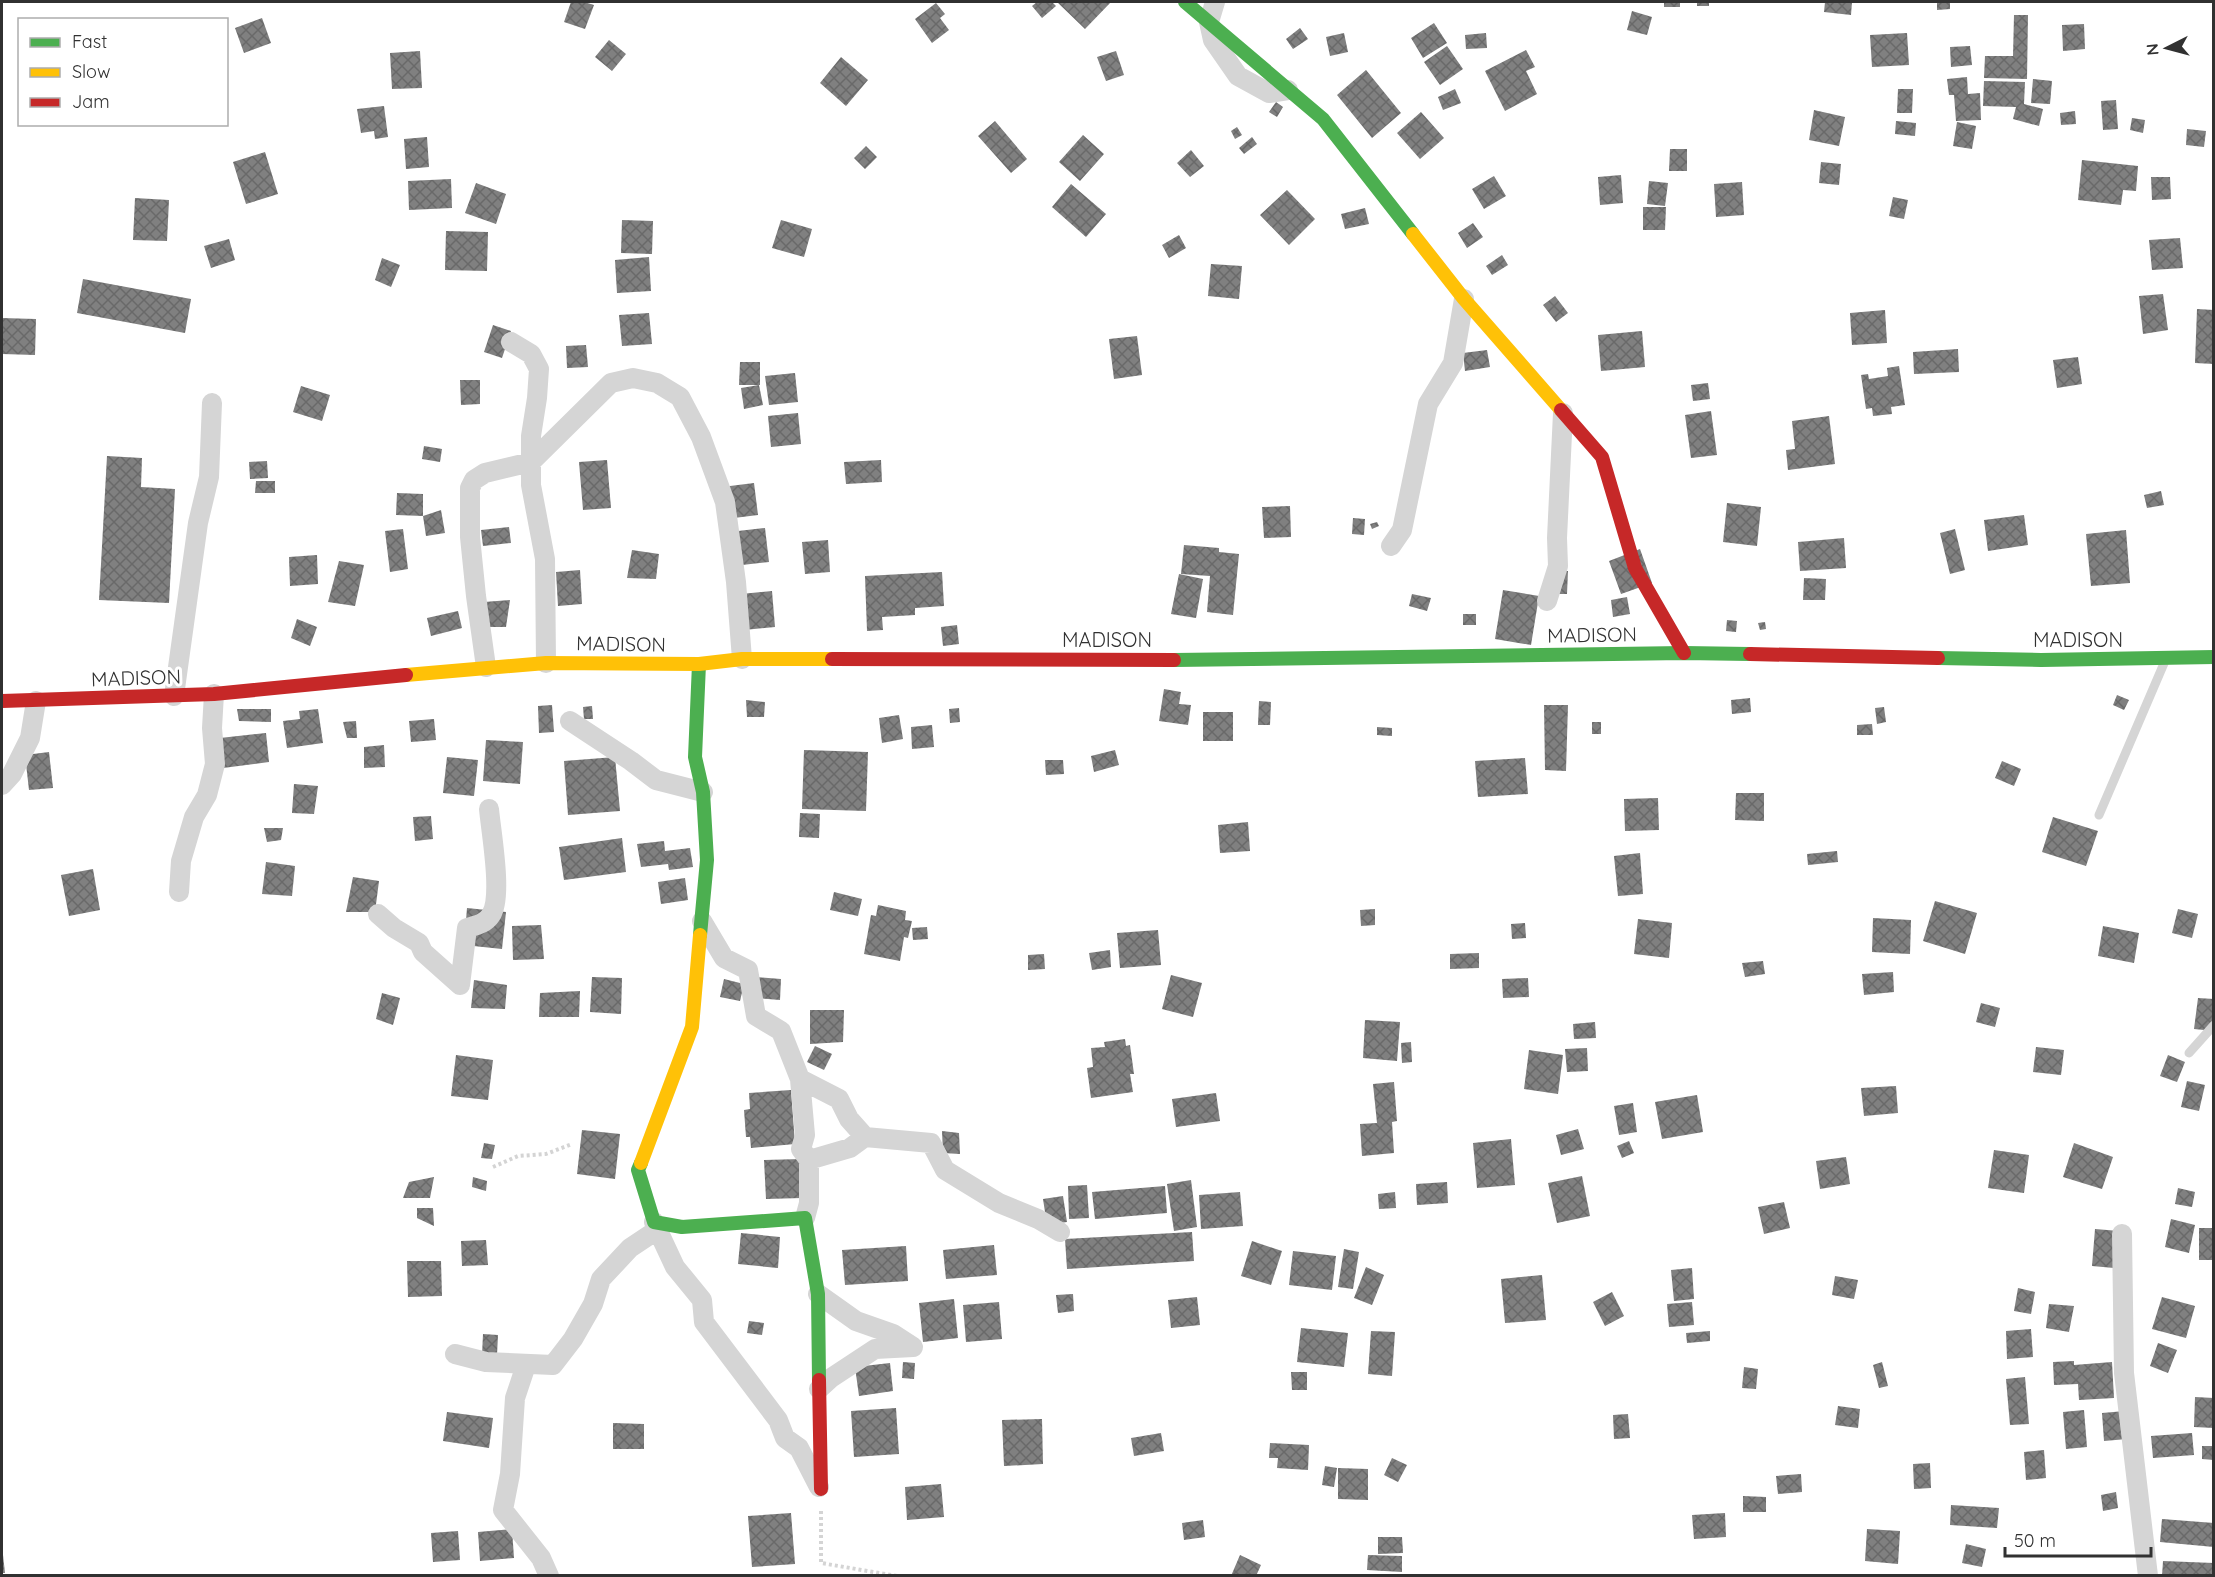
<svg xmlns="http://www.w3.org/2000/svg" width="2215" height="1577" viewBox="0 0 2215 1577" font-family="Quicksand,sans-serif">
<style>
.building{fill:url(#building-cross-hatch)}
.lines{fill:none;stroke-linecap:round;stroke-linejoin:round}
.path{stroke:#d4d4d4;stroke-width:4;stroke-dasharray:3 3;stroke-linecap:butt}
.lane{stroke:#d5d5d5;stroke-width:9}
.street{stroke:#d5d5d5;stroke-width:20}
.fast{stroke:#4caf50;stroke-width:14}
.slow{stroke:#ffc107;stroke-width:14}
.jam{stroke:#c62828;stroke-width:14}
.labels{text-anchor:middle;stroke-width:6;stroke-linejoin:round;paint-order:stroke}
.street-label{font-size:20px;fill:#313131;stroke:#fff}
</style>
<defs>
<pattern id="building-cross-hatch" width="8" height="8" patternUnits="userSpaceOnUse" patternTransform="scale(1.5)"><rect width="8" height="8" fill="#808080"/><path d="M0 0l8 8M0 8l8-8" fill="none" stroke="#696969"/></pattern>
</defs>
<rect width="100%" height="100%" fill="#fff"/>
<path class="building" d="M571,2H584L594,5L585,29L564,22Z
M1037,2H1052L1056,6L1042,18L1032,6Z
M1057,2H1111L1085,29Z
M1664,2H1680V7H1664Z
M1697,2H1709V6H1697Z
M1825,2H1852L1851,15L1824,12Z
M1937,2H1950V9L1937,10Z
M936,3L945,14L940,18L949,30L932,43L915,19Z
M1632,11L1652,17L1647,35L1627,30Z
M2014,15H2028L2027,79L1984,78L1985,56H2013Z
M262,18L271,43L244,53L235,28Z
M1434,23L1447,43L1423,58L1411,38Z
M2084,24L2085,49L2063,51L2062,25Z
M1300,28L1308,39L1293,49L1286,39Z
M1344,33L1348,52L1330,56L1326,37Z
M1486,33L1487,48L1466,49L1465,35Z
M1907,33L1909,65L1872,67L1870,35Z
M609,40L626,54L612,71L595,57Z
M1447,46L1463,69L1440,85L1424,62Z
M1970,46L1972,65L1951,67L1950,47Z
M1526,50L1535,67L1526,71L1537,94L1505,111L1485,71Z
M420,51L422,88L392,89L390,53Z
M1116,51L1124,75L1106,81L1097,57Z
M841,57L868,80L846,106L820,83Z
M1366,70L1401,113L1372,138L1337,95Z
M1967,77L1968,94L1980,93L1981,120L1956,121L1954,95H1949L1947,79Z
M2033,79L2052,81L2050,104L2031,103Z
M1984,81L2025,82L2024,104L2043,109L2039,126L2013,119L2016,107L1983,106Z
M1455,89L1461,103L1443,110L1438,97Z
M1898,89H1913L1912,113H1897Z
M2116,100L2118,129L2103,130L2101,101Z
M1276,102L1283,107L1277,117L1269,112Z
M384,106L388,137L375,139L374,131L361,133L357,109Z
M1814,110L1845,117L1839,146L1809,140Z
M2075,111L2076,124L2061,125L2060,113Z
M1421,112L1444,138L1420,159L1397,133Z
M2132,118L2145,120L2143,133L2130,130Z
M995,121L1027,159L1011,173L978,136Z
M1896,121L1916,123L1915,136L1895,134Z
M1957,122L1976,126L1972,149L1953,146Z
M1237,127L1242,135L1235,139L1231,131Z
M2187,129L2206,131L2204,147L2186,145Z
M1083,135L1104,154L1080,181L1059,162Z
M427,137L429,167L406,169L404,139Z
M1252,137L1257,144L1244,154L1239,148Z
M866,146L877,157L865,169L854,158Z
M1670,149H1687V171H1669Z
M1191,150L1204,166L1190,177L1177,163Z
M265,152L278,194L246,204L233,162Z
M2082,160L2138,166L2136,191L2123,190L2121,205L2078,200Z
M1821,162L1841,164L1839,185L1819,183Z
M1621,175L1623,203L1600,205L1598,177Z
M1494,176L1506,196L1484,209L1472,189Z
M2151,177H2170L2171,199L2152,200Z
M451,179L452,208L409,210L408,181Z
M1649,181L1668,183L1665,206L1647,204Z
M1742,182L1744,215L1716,217L1714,184Z
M476,183L506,194L496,224L465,213Z
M1071,184L1106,214L1086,237L1052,207Z
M1287,190L1315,219L1289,245L1260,215Z
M1893,197L1908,200L1904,219L1889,216Z
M135,198L169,200L167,241L133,240Z
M1643,207H1666L1665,230H1643Z
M1365,208L1369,224L1345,229L1341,214Z
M622,220L653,221L652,254L621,253Z
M781,220L812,229L804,257L772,248Z
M1473,223L1483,237L1467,248L1458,233Z
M446,231L488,232L487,271L445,270Z
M1179,235L1186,248L1169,258L1162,245Z
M2180,238L2183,268L2152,270L2149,240Z
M229,239L235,260L211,268L204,246Z
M1502,255L1508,265L1492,275L1486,266Z
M649,257L651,291L617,293L615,260Z
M382,258L400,265L391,287L375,280Z
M1211,264L1242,266L1239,299L1208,296Z
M83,279L191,299L185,333L77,313Z
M2163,294L2168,330L2143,334L2139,296Z
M1555,296L1568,313L1556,322L1543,305Z
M2197,309L2214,310V364L2195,363Z
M1885,310L1887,343L1852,345L1850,313Z
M649,313L652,344L622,346L619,315Z
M2,318L36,319L35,355L2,354Z
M493,325L511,331L502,358L484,352Z
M1642,331L1645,367L1601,371L1598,335Z
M1137,336L1142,375L1114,379L1109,339Z
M586,345L588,367L567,368L566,346Z
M1958,349L1959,372L1914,374L1913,352Z
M1487,350L1490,367L1465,371L1463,353Z
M2078,357L2082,384L2057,388L2053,360Z
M740,362H760V385H739Z
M1899,366L1905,405L1891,407L1892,414L1873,416L1872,408L1866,409L1861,375L1868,374L1869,379L1888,376L1887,368Z
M795,373L798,402L769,405L765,376Z
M460,380H480V404L461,405Z
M1708,383L1710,399L1693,401L1691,385Z
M759,385L763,405L744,409L741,388Z
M301,386L330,395L322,421L293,412Z
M1711,411L1717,455L1691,458L1685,415Z
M798,413L801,444L771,447L768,416Z
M1829,416L1835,464L1788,470L1786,450L1795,449L1792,421Z
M424,446L442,449L440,462L422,459Z
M107,456L142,458L141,487L175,489L169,603L99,600Z
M607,460L611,508L583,510L579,462Z
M881,460L882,482L846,484L844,462Z
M267,461L268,478L250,479L249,462Z
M256,481H275V493H255Z
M754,483L758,515L726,519L722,487Z
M2161,491L2164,505L2147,508L2144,495Z
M397,493L423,494V516L441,510L445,533L426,536L423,516L396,515Z
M1727,503L1761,507L1757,546L1723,542Z
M1290,506L1291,537L1264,538L1262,507Z
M2024,515L2028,545L1988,551L1984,520Z
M1353,518L1365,519L1364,535L1352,534Z
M1377,522L1379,526L1372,529L1370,524Z
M509,527L511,543L483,546L481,530Z
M765,528L769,562L742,565L738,531Z
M403,529L408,569L390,572L385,531Z
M1955,529L1965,570L1950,574L1940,533Z
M2126,530L2130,583L2091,586L2086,534Z
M1844,538L1846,568L1800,571L1798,542Z
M828,540L830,572L805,574L802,542Z
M1184,545L1219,548V552L1239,554L1233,615L1207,612L1210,576L1181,574Z
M1640,549L1652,583L1621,594L1609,561Z
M632,550L659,554L656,579L627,578Z
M317,555L318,584L290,586L289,557Z
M339,561L364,565L355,606L328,602Z
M580,570L582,604L558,606L556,572Z
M1555,571H1568L1567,594H1554Z
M942,572L944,606L915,608V615L882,617L883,630L867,631L865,576Z
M1179,574L1203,579L1196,618L1171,614Z
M1804,578L1826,579L1825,600H1803Z
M1503,590L1539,596L1531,645L1495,639Z
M772,591L775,627L744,630L741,594Z
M1412,594L1431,598L1427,611L1409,606Z
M1627,597L1630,614L1613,617L1611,600Z
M510,600L506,627H482L484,602Z
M458,611L462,628L431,636L427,618Z
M1463,614H1476V625H1463Z
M297,619L317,627L310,646L291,638Z
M1727,620L1737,621L1736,632L1726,631Z
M1765,622L1766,629L1760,630L1758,623Z
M957,625L959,644L943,646L941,627Z
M1164,689L1181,692L1179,704L1191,705L1188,725L1159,721Z
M2117,695L2129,700L2124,710L2113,705Z
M1750,698L1751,712L1732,714L1731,700Z
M746,700L765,702L764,717H747Z
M1259,701L1271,702L1270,725H1258Z
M552,705L554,732L539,733L538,706Z
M1544,705H1568L1566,771L1545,770Z
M592,706L593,719H584L583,707Z
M1884,707L1886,722L1877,724L1875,708Z
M959,708L960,722L950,723L949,709Z
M237,709H271V722L239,721Z
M318,709L323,743L287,748L283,721L300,719L299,711Z
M1203,712H1233V741H1203Z
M899,715L903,739L882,743L879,718Z
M434,719L436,740L411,742L409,721Z
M356,721L357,738H347L343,722Z
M1592,722H1601V734H1592Z
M1872,724L1873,735H1857V725Z
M932,725L934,747L912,749L911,727Z
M1377,727L1392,728V736L1377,735Z
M266,733L269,762L223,768L220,738Z
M486,740L523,742L520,784L483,781Z
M384,745L385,767L364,768V747Z
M804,750L868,752L866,811L802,809Z
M1115,750L1119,765L1094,772L1091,756Z
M49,752L53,788L29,790L25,755Z
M447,757L478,760L474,796L443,793Z
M615,757L620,811L568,815L564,761Z
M1525,758L1528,794L1478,797L1475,761Z
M1045,760H1063L1064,774L1046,775Z
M2002,761L2021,769L2014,786L1995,778Z
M294,784L318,786L314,814L292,813Z
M1736,793H1764V821L1735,820Z
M1658,798L1659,830L1625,831L1624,799Z
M800,813L820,814L819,838L799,837Z
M431,816L433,839L415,841L413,817Z
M2053,817L2098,831L2086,866L2042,852Z
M1248,822L1250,851L1220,853L1218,825Z
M264,828H283L281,840L267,842Z
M622,838L626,872L564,880L559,847Z
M664,841L665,851L690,848L693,867L669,870L668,864L641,867L637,844Z
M1837,851L1838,862L1808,865L1807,854Z
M1640,853L1643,894L1618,896L1614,856Z
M266,862L295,866L292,896L262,894Z
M93,869L100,910L69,916L61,875Z
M353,877L379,881L375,912H346Z
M685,878L688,900L661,904L658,882Z
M834,892L862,899L858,916L830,910Z
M1935,901L1977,913L1965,954L1923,941Z
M878,905L906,911L905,920L912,921L908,938L904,937L900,961L864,954L871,915L876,916Z
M467,908L506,912L502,949L464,945Z
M1375,909V925L1361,926L1360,910Z
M2178,909L2198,914L2192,938L2172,933Z
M1873,918L1911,920L1910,954L1872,952Z
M1638,919L1672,923L1669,958L1634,954Z
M1525,923L1526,938L1512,939L1511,924Z
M541,925L544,959L513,960L512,926Z
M2103,926L2139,933L2134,963L2098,956Z
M927,927L928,939L913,940L912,928Z
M1158,930L1161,965L1120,968L1117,933Z
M1110,950L1111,967L1092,970L1089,953Z
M1479,953V968L1450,969V954Z
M1044,954L1045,969L1028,970V955Z
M1763,961L1765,974L1745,977L1742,963Z
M1893,972L1894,992L1864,995L1862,974Z
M1171,975L1202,983L1193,1017L1162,1009Z
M592,977L622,978L621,1014L590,1012Z
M756,977L781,979L780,1000L755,998Z
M1528,978L1529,997L1503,998L1502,979Z
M724,979L744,984L740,1001L720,997Z
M474,980L507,985L505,1009L471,1008Z
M580,991L579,1017H539L540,993Z
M382,993L400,998L393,1025L376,1019Z
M2198,998L2214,999V1031L2194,1029Z
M1981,1003L2000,1008L1995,1027L1976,1022Z
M810,1010H844L843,1042L810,1044Z
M1365,1020L1400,1022L1397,1061L1363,1058Z
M1595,1022L1596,1038L1574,1039L1573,1024Z
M1125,1039L1126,1046L1130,1045L1134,1074H1130L1133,1092L1091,1098L1087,1068L1093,1067L1091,1048L1105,1047L1104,1042Z
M1411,1042L1412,1062L1402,1063L1401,1043Z
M815,1046L832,1054L824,1070L807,1062Z
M2036,1047L2064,1050L2061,1075L2033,1072Z
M1587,1048L1588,1071L1567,1072L1565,1049Z
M1529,1050L1563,1055L1558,1094L1524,1089Z
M456,1055L493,1060L488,1100L451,1096Z
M2168,1055L2185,1062L2177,1082L2160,1076Z
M2187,1081L2205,1085L2199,1111L2181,1107Z
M1394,1082L1397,1121L1392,1122L1394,1153L1362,1156L1360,1124L1377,1123L1373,1084Z
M1896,1086L1898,1113L1864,1116L1861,1088Z
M791,1090L795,1144L751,1148L750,1137H746L744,1110L750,1109L749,1093Z
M1216,1093L1220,1121L1176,1127L1172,1099Z
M1697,1095L1703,1132L1662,1139L1655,1102Z
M1633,1103L1637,1132L1619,1135L1614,1106Z
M1578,1129L1584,1149L1561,1155L1556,1135Z
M582,1130L620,1134L615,1179L577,1174Z
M942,1131L959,1133L960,1154L943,1153Z
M1511,1139L1515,1185L1477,1188L1473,1143Z
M1629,1141L1634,1153L1622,1158L1617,1146Z
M484,1143L495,1145L492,1159L481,1158Z
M2074,1143L2113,1157L2102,1189L2063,1177Z
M1994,1150L2029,1155L2024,1193L1988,1188Z
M1846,1157L1850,1184L1820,1189L1816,1161Z
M801,1159L802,1198L766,1199L764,1160Z
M1582,1176L1590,1216L1557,1223L1548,1183Z
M434,1177L430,1198H403L409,1182Z
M473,1177L487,1181L486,1191L472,1187Z
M1191,1180L1197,1227L1174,1231L1167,1184Z
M1447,1182L1448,1203L1417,1205L1416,1184Z
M1087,1185L1089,1218L1069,1219L1068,1186Z
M1165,1186L1167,1213L1095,1219L1092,1192Z
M2178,1188L2195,1192L2192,1207L2175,1204Z
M1240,1192L1243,1226L1201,1229L1199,1195Z
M1395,1192L1396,1208L1379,1209L1378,1194Z
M1063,1196L1067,1222L1047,1225L1043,1199Z
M1784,1202L1790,1228L1764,1234L1758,1207Z
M417,1208H433L434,1226L417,1218Z
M2171,1219L2195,1225L2189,1253L2165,1247Z
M2199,1228H2214V1260H2199Z
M2095,1229L2119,1231L2114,1268L2092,1266Z
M1192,1232L1194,1261L1067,1269L1065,1239Z
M741,1233L780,1237L778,1268L738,1264Z
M486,1240L488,1265L462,1266L461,1241Z
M1252,1241L1282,1251L1271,1285L1241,1276Z
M994,1245L997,1275L946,1279L943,1250Z
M906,1246L908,1281L845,1285L842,1250Z
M1344,1249L1359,1252L1353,1289L1338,1287Z
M1293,1251L1336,1256L1332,1290L1289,1285Z
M407,1261H441L442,1296L408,1297Z
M1366,1267L1384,1275L1372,1305L1354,1298Z
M1692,1268L1694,1299L1674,1301L1671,1270Z
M1542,1275L1546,1320L1505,1323L1501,1279Z
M1835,1276L1858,1280L1854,1299L1832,1295Z
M2018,1288L2035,1292L2031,1314L2014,1311Z
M1612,1292L1624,1316L1605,1326L1593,1302Z
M1073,1294L1074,1311L1058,1313L1056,1295Z
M1197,1297L1200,1325L1171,1328L1168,1300Z
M2162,1297L2195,1306L2186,1338L2152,1329Z
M954,1299L958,1338L923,1342L919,1303Z
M999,1302L1002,1339L966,1342L963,1305Z
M1692,1302L1694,1325L1669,1327L1667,1304Z
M2049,1304L2074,1306L2069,1332L2046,1328Z
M749,1321L764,1323L762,1335L747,1333Z
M1301,1328L1348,1333L1344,1367L1297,1362Z
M2031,1329L2033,1357L2007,1359L2006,1331Z
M1371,1331L1395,1332L1392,1376L1368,1374Z
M1710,1331V1341L1687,1343L1686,1333Z
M483,1334L498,1335L497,1355H482Z
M2158,1343L2177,1350L2168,1373L2150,1366Z
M2074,1361V1365L2112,1362L2114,1398L2079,1400L2078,1384L2054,1385L2053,1362Z
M903,1362L915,1363L914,1379L902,1378Z
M1882,1362L1888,1386L1879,1388L1873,1365Z
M890,1363L893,1391L859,1396L855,1367Z
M1744,1367L1758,1369L1756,1389L1742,1388Z
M1291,1372H1307V1390H1292Z
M2025,1377L2029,1424L2010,1425L2006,1379Z
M2195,1397L2214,1398V1428L2194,1427Z
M1838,1406L1860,1409L1858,1428L1835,1425Z
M896,1408L899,1454L854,1457L851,1411Z
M2084,1410L2087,1447L2066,1449L2063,1412Z
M2125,1411L2127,1439L2104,1441L2102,1413Z
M447,1412L493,1418L489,1448L443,1441Z
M1628,1414L1630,1438L1614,1439L1613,1415Z
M1042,1419L1043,1464L1004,1466L1002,1420Z
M613,1423L644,1424V1449H613Z
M1161,1433L1164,1451L1134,1456L1131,1438Z
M2192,1433L2194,1455L2153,1458L2151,1436Z
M1270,1443L1309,1445L1308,1470L1277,1468L1278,1458H1269Z
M2202,1446H2214V1460L2202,1459Z
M2044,1450L2046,1478L2026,1480L2024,1452Z
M1392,1458L1407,1465L1398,1482L1384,1475Z
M1930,1463L1931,1488L1914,1489L1913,1464Z
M1325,1466L1337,1468L1334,1487L1322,1485Z
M1338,1468L1368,1469V1500L1338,1499Z
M1801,1474L1802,1492L1778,1494L1776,1476Z
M941,1484L944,1517L907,1520L905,1487Z
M2116,1492L2118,1508L2103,1511L2101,1495Z
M1743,1496L1766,1497V1512H1743Z
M1951,1505L1999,1508L1997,1528L1950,1525Z
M791,1513L795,1564L752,1567L748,1516Z
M1725,1513L1726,1537L1694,1539L1692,1515Z
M2162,1519L2214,1523V1547L2160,1542Z
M1203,1520L1205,1537L1184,1540L1182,1523Z
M512,1529L514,1558L480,1561L478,1532Z
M1867,1529L1900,1531L1898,1564L1865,1561Z
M458,1531L460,1560L433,1562L431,1533Z
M1378,1537H1402L1403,1553L1378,1554Z
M1966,1544L1986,1549L1982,1567L1962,1563Z
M3,1555L5,1573H2V1556Z
M1240,1555L1261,1565L1256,1576H1231Z
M1368,1555L1402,1556V1572L1367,1570Z
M2163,1561L2214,1563V1576H2162Z"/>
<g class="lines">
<path class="path" d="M493,1167L518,1156L546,1154L572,1144
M821,1511V1563L897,1576"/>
<path class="lane" d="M2099,815L2165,661
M2189,1053L2214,1025"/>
<path class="street" d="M1215,2L1209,22L1213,40L1238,76L1269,93L1288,90
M511,342L531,354L539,369L537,398L531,436V485L545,559L546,663
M1391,546L1402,530L1428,404L1453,363L1464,299
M1547,601L1558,566L1557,538L1563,413
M486,667L476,596L470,537V488L474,480L485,473L531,462L611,383L633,378L657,383L680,397L701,437L725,502L736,582L742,659
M174,696L198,523L209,477L212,403
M570,721L631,761L656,780L703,792
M2,785L12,774L30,738L36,701
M179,892L181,861L194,817L207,795L215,764L212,728L214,694
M378,914L394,928L419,943L423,952L460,985
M702,921L724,958L748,970L756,1016L781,1031L800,1079L839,1099L849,1119L865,1137
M460,985L467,928C477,925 485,924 491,915C503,897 491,832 489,809
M800,1079L805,1135L801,1149L809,1160
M805,1218L809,1203V1160L850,1148L865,1137L931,1143L945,1170L999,1203L1038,1219L1060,1232
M654,1222L675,1267L702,1300L704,1322L778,1420L785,1438L799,1448L819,1487
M2122,1234L2124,1373L2148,1576
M818,1294L856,1321L893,1334L913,1347L875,1349L831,1378L819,1389
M455,1354L486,1362L553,1365L573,1339L593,1304L601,1279L630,1248L657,1230
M526,1365L515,1398L510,1474L503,1510L541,1558L549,1576"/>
<path class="fast" d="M1185,2L1323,119L1413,234
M1938,658L2041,660L2214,657
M1174,660L1684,653L1750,654
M699,664L695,757L703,792L707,860L700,935
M641,1163L638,1170L654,1222L682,1227L805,1218L818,1294L819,1380"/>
<path class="slow" d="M1413,234L1464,299L1561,410
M406,675L546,663L699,664L742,659H832
M641,1163L692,1027L700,935"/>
<path class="jam" d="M1561,410L1602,457L1635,568L1684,653
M1750,654L1938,658
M832,659L1174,660
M2,701L214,694L406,675
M819,1380L821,1489"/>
</g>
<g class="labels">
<g class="street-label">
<text transform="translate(1592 635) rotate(-1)" y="7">MADISON</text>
<text x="1107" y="647">MADISON</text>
<text x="2078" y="647">MADISON</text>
<text transform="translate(621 644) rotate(1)" y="7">MADISON</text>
<text transform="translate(136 678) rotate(-2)" y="7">MADISON</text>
</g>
</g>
<rect width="2215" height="1577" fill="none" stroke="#313131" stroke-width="6"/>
<rect x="18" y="18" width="210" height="108" fill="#ffffff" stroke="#adadad" stroke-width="1.5"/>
<rect x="30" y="38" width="30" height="9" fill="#4caf50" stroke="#adadad" stroke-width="1.5"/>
<text x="72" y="48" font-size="18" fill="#313131">Fast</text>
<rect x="30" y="68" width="30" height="9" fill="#ffc107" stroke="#adadad" stroke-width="1.5"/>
<text x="72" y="78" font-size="18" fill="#313131">Slow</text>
<rect x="30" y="98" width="30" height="9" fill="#c62828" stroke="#adadad" stroke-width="1.5"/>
<text x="72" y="108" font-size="18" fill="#313131">Jam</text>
<g transform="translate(2167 48) rotate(264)" stroke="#ffffff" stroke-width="4.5" paint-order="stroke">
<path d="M0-4.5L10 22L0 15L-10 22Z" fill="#313131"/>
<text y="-9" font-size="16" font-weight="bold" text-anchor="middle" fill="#313131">N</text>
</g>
<path d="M2005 1547v9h146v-9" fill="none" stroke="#313131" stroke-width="3"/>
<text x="2014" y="1547" font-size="18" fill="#313131" stroke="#ffffff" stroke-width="4.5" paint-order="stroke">50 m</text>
</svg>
